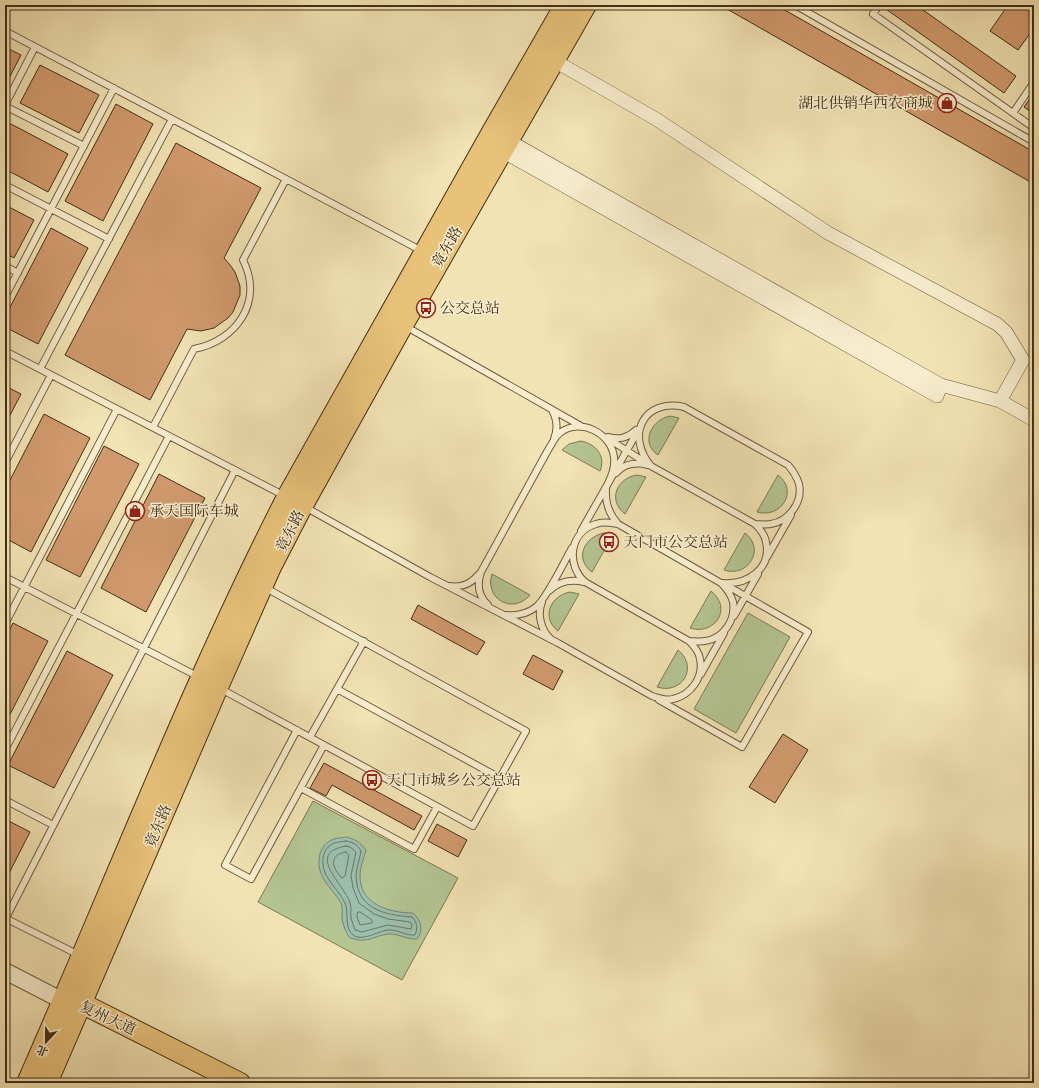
<svg xmlns="http://www.w3.org/2000/svg" width="1039" height="1088" viewBox="0 0 1039 1088" font-family="'EB Garamond','Noto Serif SC',serif">
<style>
.green{fill:#b4c592;stroke:#7b7a54}
.water{fill:#9bbead;stroke:#778471}
.lines{fill:none;stroke-linecap:round;stroke-linejoin:round}
.shore{stroke:#6e7662;stroke-width:1}
.building{fill:#d19a6e;stroke:#422e16}
.service-casing{stroke:#6e5b3e;stroke-width:8}
.minor-casing{stroke:#6e5b3e;stroke-width:14}
.tertiary-casing{stroke:#6e5b3e;stroke-width:18}
.primary-casing{stroke:#422e16;stroke-width:22}
.service{stroke:#f7edce;stroke-width:6}
.minor{stroke:#f7edce;stroke-width:13}
.tertiary{stroke:#f7edce;stroke-width:16}
.primary{stroke:#e9c27a;stroke-width:20}
.labels{text-anchor:middle;stroke-width:3;stroke-linejoin:round;paint-order:stroke}
.poi-label{font-size:15px;fill:#422e16;stroke:#f7edce;text-anchor:start}
.street-label{font-size:15px;fill:#422e16;stroke:#f7edce}
</style>
<rect width="100%" height="100%" fill="#f2e3b4"/>
<filter id="stains"><feTurbulence type="fractalNoise" baseFrequency=".005" numOctaves="4"/><feColorMatrix values="0 0 0 0 .2 0 0 0 0 .09 0 0 0 0 .02 0 0 0 .5 -.17"/></filter>
<radialGradient id="worn" r=".72"><stop offset=".6" stop-color="#630" stop-opacity="0"/><stop offset="1" stop-color="#630" stop-opacity=".3"/></radialGradient>
<path class="green" d="M670,416L679,418L658,455C640,443 651,420 670,416Z
M581,441C596,444 606,456 600,471L562,450L569,444Z
M637,475L646,477L625,514C607,500 617,478 637,475Z
M778,475C799,491 781,519 757,512Z
M604,533L613,535L592,572C574,559 584,537 604,533Z
M745,533C766,549 748,578 724,570Z
M492,574L530,595C513,615 484,599 492,574Z
M711,591C733,608 715,636 690,628Z
M570,592L579,594L558,631C541,618 550,596 570,592Z
M748,613L790,637L736,733L694,709Z
M678,650C699,667 682,695 657,687Z
M313,801L458,878L402,980L258,902Z"/>
<path class="water" d="M346,837C355,839 360,842 366,850C364,858 360,867 360,875C359,904 389,913 413,913C421,920 424,930 417,939C407,940 398,933 388,934C373,936 368,944 350,938C346,933 343,925 342,919C342,914 343,908 341,903C336,894 328,887 323,878C316,865 317,845 334,839C337,838 342,838 346,837Z"/>
<g class="lines">
<path class="shore" d="M346,841C353,842 358,845 361,851C360,859 356,868 356,876C357,909 384,915 412,917C417,922 418,928 415,935C406,936 397,929 388,930C378,931 362,942 353,935C344,928 349,911 345,903C340,892 331,885 326,875C321,864 321,849 334,843C337,842 342,842 346,841Z
M346,846L350,847L356,852L351,875L353,888L359,903L374,914L388,919L410,922L412,925L411,929L388,925L362,932L355,930C354,926 352,922 351,918C350,913 352,908 350,903C345,885 304,853 346,846Z
M346,852L349,855L345,876L342,878C332,868 328,855 346,852Z
M358,912H360L372,920V923L360,925L357,917Z"/>
</g>
<path class="building" d="M720,5H776L946,102L1034,152V184Z
M883,5H916L1016,76L1004,93L883,7Z
M1008,5H1034V28L1018,50L990,31Z
M5,47L21,55L5,86Z
M40,65L99,95L79,133L20,103Z
M1034,93V114L1024,107Z
M116,104L153,124L103,221L65,201Z
M9,123L68,154L48,192L5,169V131Z
M176,143L261,188L224,258L230,265L235,272L240,286V295L233,312L228,318L214,328L201,331L187,329L150,400L65,355Z
M5,205L34,220L14,258L5,253Z
M51,228L88,248L38,344L5,327V317Z
M5,386L21,394L5,425Z
M44,414L90,438L31,552L5,538V490Z
M104,446L139,464L80,577L46,560Z
M159,474L205,498L146,612L101,588Z
M418,605L485,642L477,655L411,619Z
M13,623L48,641L5,724V639Z
M67,651L113,675L54,788L8,765Z
M533,655L563,671L553,690L523,674Z
M783,734L808,750L775,803L749,787Z
M324,763L422,816L414,830L332,785L326,796L310,788Z
M5,819L30,832L5,881Z
M437,824L467,840L458,857L428,841Z"/>
<g class="lines">
<defs>
<path id="service" d="M795,5L1034,142
M879,5L873,14L1034,128
M5,31L286,179L243,260C264,302 236,341 194,349L153,427
M5,105L35,47
M5,106L84,146
M1013,113L1034,82
M286,179L422,251
M5,185L109,239
M5,266L18,273
M5,297L114,88
M405,326L581,426
M5,351L285,496
M40,369L172,119
M552,410C557,419 558,429 554,439
M608,437C620,440 627,438 636,430
M607,438L651,466L755,524C760,529 765,535 766,542C772,569 747,585 723,583
M5,463L51,375
M651,466C625,435 644,398 684,407L788,465C793,471 797,477 799,484C803,502 789,521 771,524C766,525 760,524 755,524
M616,473C624,464 636,462 648,465
M606,489C605,503 609,514 618,524
M305,507L430,577L558,643L652,696C659,698 666,701 673,699C691,695 704,677 700,659C699,652 694,646 689,641L585,582C566,565 569,532 596,524C603,521 611,523 618,524L721,583C726,588 731,594 733,602C736,620 723,639 705,641C700,642 694,641 689,641
M581,531L639,429
M767,557L791,515
M5,577L199,677
M450,586C462,588 471,584 479,574
M549,591C559,581 571,579 584,582
M542,602C537,614 541,631 551,639
M488,605C478,596 477,584 481,572L548,450C552,444 555,436 561,432C581,418 611,433 614,457C615,465 613,473 609,481
M506,615C517,616 527,614 536,607C547,598 564,562 572,548
M734,616L758,574
M5,624L117,409
M701,674L724,633
M221,689L473,826L526,731L264,587
M337,689L500,778
M659,700L742,747L808,632L726,585
M297,730L225,865L251,879L324,745
M310,737L364,641
M5,750L169,436
M301,788L414,849L437,807
M5,800L53,825
M5,918L79,955
M6,918L235,470"/>
<path id="minor" d="M555,61L656,119L828,233L997,324L1006,332L1023,360L1000,401L1034,420
M497,148L937,396L941,385L502,137
M941,385L1000,401"/>
<path id="tertiary" d="M5,971L63,1001"/>
<path id="primary" d="M69,1002L81,1003L240,1083
M27,1083C113,888 190,687 287,497L492,132L565,5
M47,1083L218,687L270,569L303,505L403,325L586,5"/>
</defs>
<use href="#service" class="service-casing"/>
<use href="#minor" class="minor-casing"/>
<use href="#tertiary" class="tertiary-casing"/>
<use href="#primary" class="primary-casing"/>
<use href="#service" class="service"/>
<use href="#minor" class="minor"/>
<use href="#tertiary" class="tertiary"/>
<use href="#primary" class="primary"/>
</g>
<defs>
<symbol id="shop-ring" viewBox="-11 -11 22 22"><circle r="9.5" fill="#f7edce" stroke="#8f2418" stroke-width="1.5"/><path d="M-5-2.5h2.3a2.7 3.5 0 0 1 5.4 0H5L5.5 6h-11ZM-1.5-2.5h3a1.5 2.3 0 0 0-3 0Z" fill="#8f2418"/></symbol>
<symbol id="bus-ring" viewBox="-11 -11 22 22"><circle r="9.5" fill="#f7edce" stroke="#8f2418" stroke-width="1.5"/><path d="M-5-6H5V4H4V6H2V4H-2V6H-4V4H-5ZM-3.5-4V0h7V-4ZM-3.5 1.2v1.5H-2V1.2ZM2 1.2v1.5H3.5V1.2Z" fill="#8f2418"/></symbol>
</defs>
<g fill-rule="evenodd">
<use href="#shop-ring" x="936" y="92" width="22" height="22"/>
<use href="#bus-ring" x="415" y="297" width="22" height="22"/>
<use href="#shop-ring" x="124" y="500" width="22" height="22"/>
<use href="#bus-ring" x="598" y="531" width="22" height="22"/>
<use href="#bus-ring" x="361" y="769" width="22" height="22"/>
</g>
<g class="labels">
<g class="poi-label">
<text x="933" y="108" text-anchor="end">湖北供销华西农商城</text>
<text x="440" y="313">公交总站</text>
<text x="149" y="516">承天国际车城</text>
<text x="623" y="547">天门市公交总站</text>
<text x="386" y="785">天门市城乡公交总站</text>
</g>
<g class="street-label">
<text transform="translate(447 247) rotate(-60)" y="5">竟东路</text>
<text transform="translate(290 531) rotate(-63)" y="5">竟东路</text>
<text transform="translate(158 826) rotate(-67)" y="5">竟东路</text>
<text transform="translate(108 1018) rotate(25)" y="5">复州大道</text>
</g>
</g>
<rect width="1039" height="1088" fill="none" stroke="#f2e3b4" stroke-width="20"/>
<rect x="6" y="6" width="1027" height="1076" fill="none" stroke="#422e16" stroke-width="2"/>
<rect x="10" y="10" width="1019" height="1068" fill="none" stroke="#422e16"/>
<g transform="translate(46 1042) rotate(202)" stroke="#f7edce" stroke-width="3" paint-order="stroke">
<path d="M0-3L7 15L0 10L-7 15Z" fill="#422e16"/>
<text y="-6" font-size="11" font-weight="bold" text-anchor="middle" fill="#422e16">北</text>
</g>
<rect width="100%" height="100%" filter="url(#stains)"/>
<rect width="100%" height="100%" fill="url(#worn)"/>
</svg>
